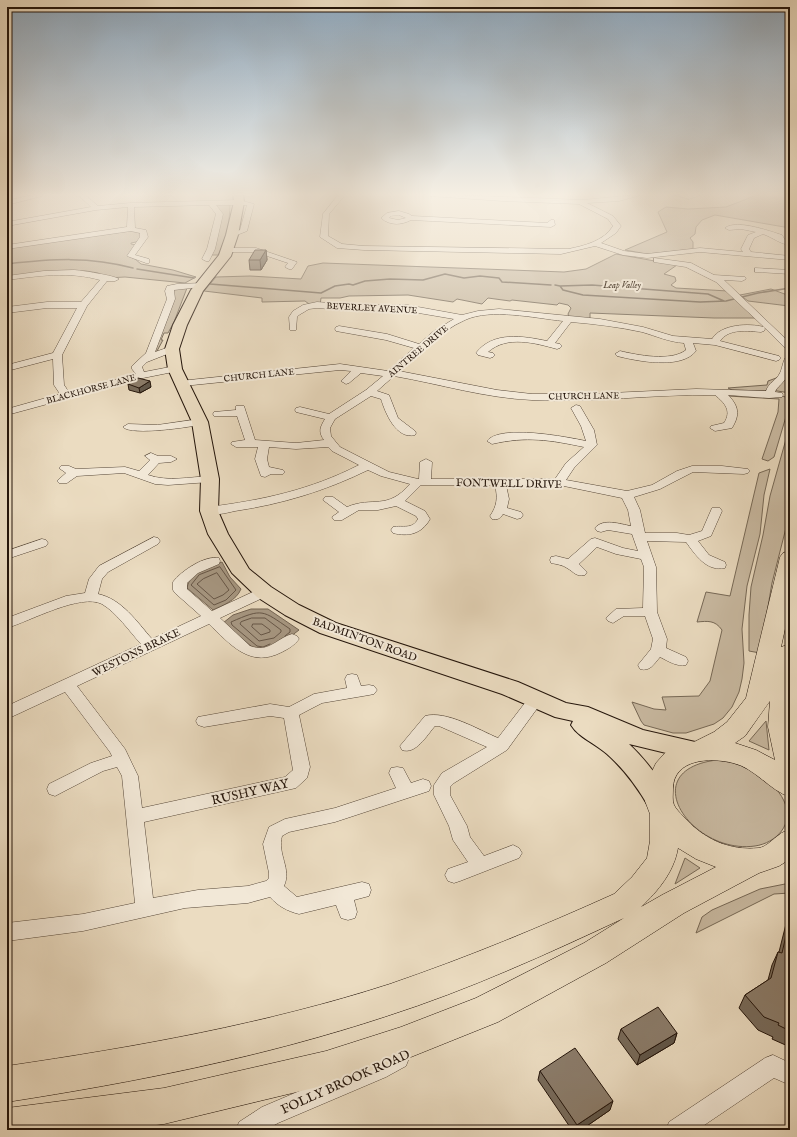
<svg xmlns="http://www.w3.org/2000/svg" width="797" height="1137" viewBox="0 0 797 1137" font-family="'IM FELL English',serif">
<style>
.green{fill:#c9baa2;stroke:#766856}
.water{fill:#a79883;stroke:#736453}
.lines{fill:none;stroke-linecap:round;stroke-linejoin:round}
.shore{stroke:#665647;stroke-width:1}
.stream{stroke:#736453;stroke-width:1.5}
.minor-casing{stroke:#564738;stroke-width:1}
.primary-casing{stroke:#24150b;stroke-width:2}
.trunk-casing{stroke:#24150b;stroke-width:1}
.minor{fill:#f2e8d7;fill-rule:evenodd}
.primary{fill:#ebdcc1;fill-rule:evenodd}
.trunk{fill:#ebdcc1;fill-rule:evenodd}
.wall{fill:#786b5b;stroke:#24150b}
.shaded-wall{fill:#61574a;stroke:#24150b}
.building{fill:#8b7c6a;stroke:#24150b}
.labels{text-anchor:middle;stroke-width:4;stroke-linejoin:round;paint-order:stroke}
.far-park-label{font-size:9px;font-style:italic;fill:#564738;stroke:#f2e8d7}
.far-street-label{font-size:9px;fill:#24150b;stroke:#f2e8d7}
.street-label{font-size:11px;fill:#24150b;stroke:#f2e8d7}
.near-street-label{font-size:13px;fill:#24150b;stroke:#f2e8d7}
</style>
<rect width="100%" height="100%" fill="#ebdcc1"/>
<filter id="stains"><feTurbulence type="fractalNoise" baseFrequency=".005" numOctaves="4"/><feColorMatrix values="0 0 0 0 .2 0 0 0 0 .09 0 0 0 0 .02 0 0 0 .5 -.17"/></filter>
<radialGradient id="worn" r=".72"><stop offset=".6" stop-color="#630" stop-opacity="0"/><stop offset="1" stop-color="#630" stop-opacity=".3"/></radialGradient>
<path class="green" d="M760,194H790V228L715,215L702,220L696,227L695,234L690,238L693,242V249L647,254L625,250L667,232L658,212L666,207L688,209L726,207Z
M230,204C230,220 226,241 218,255H211L221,214L215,205Z
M130,231L140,233L142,236L136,242L131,243V244L136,245L128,256L135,259L141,264L173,270L196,277L185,283L125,277L107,278L98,273L86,271H63L7,277V248Z
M616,254L677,265L664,274L675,277L676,281L671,285L676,288L728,291L758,318H714L590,313V319L569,317L568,314L571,308L568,305L559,303L557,305L512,300L510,301L488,298L482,304L457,299L453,302L408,295L349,296L340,298H321L320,305L309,304L305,301L262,302V298L204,291L216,277L250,276L301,279L308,266L323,263L564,272L586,269Z
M187,288L174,322L168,333H164L161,340H163L157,351L154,353L173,289Z
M771,289L790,296V309L789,306L748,301L740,295Z
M790,361V393L771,390Z
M779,377L765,391L732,390L728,388L767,385L768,381Z
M731,394L782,396L789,398L790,403L774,457L768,461L762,459L778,412L779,399L728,396Z
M790,425V512L772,583L760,653L749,651V615L751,587L763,535L770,496Z
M770,469L764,495L760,534L747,586L742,629L744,663L742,679L739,692L732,707L723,718L714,724L686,733H673L644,725L641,721L632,702L654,709L666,710L662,697L699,696L710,681L722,630C715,620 708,621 697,622L706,592L730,596L759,473Z
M766,721L769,750L749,741Z
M717,760C729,762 740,763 750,768C762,774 779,789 784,801C795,824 776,843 755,846C692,855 633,770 717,760Z
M685,858L700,868L675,884Z
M790,883V893L774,894L696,933L702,917L712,910L760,889Z"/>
<path class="water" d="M222,562L230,577L241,589C236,601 223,605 213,610L187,588C191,570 206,568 222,562Z
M251,609H268L299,630L278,646L256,650L223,623L233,615Z"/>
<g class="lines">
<path class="shore" d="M220,567L236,590L226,600L214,605L191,585L199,575Z
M217,573L229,590L223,595L214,599L197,584L203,579Z
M252,618H265L281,630V632L274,638L259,641L240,624L241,622Z
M253,624H262L270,630V632L261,635L252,627Z
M270,644L263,647L257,646L232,625L231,622C263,608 262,610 290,629V632L285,636"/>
<path class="stream" d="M7,264C52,259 89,256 133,268
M137,269L194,278
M210,284L321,293L335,286L349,284L353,285L365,281L390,279L423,280L445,274L464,278L480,276L499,278L502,282L551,285
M555,285L560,286L563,290L583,295L700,302L726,301L758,293L790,288
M560,286L592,285L708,294L724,301"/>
<defs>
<path id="minor" d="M36,194H50L7,205V201Z
M77,194H84L98,206L130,203L239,200L254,204L247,231L232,237L228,235L240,230L247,205H216L223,214L215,249L209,261H206L202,259L207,249L216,214L209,205L134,207L135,228L146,230L148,237L135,255L149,259V263H146L127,256L140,237V233L131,231L7,249V245L127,227L128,207L96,210L7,226V222L91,207Z
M339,194H346L329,214L328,236L342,244L364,246L568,249C584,246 604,241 613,226L608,219L579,204L503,201L430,196L427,194L583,200L645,194L619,201L587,203L613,216L621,226L616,233L601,243L624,251L647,254L700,248L743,252L741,249L748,235L756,232L741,229L729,230L725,228C737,219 769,231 782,235L785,240L790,241V245C780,244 774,238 763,234L754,238L749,249L751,252L790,256V260L700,252L647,258L623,255L595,246L561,254L364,250L337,248L320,237L323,214Z
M672,194H704L689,199Z
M399,211L409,214L412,216L547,223L551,220H554L555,225L551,227L411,220C402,225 390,226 381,218L387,213ZM399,215L406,218L398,220L389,218L391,216Z
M224,248H256L297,262L292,269H289L285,267L288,263L255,252H224Z
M654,258L691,263L714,275L745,277L746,279L742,281L724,280L790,343V351L787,350L764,327L765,329L764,331L761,332C748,331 729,328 720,341L779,356L781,358L779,360L776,361L715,345L693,343L696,351C681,370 637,361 617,356L615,354L620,351C637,355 671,362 686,350L684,343C669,342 656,336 642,332C619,327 595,324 571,322L555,343L560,344L562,346L560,348L557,349C535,343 507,335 488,352L493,353L495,355L493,357L490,358L478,355L476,353C493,331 523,336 547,341L563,321C534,318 491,308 465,320C440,331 419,353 399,371L497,390L532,394H589L696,389L766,391C769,382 776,381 780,373C783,367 783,356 790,354C790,365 791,374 783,382C780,386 777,387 775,392L782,393L783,395L782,397L769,398L728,395C739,406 740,415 732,428L715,431L710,428L711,426L724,423C732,411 725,403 715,395C654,394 593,403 532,400C485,398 440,384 394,376L377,391L389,395L398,418L415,431L416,433L415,435C396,440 385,412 381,399L371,396L335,419L330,428L331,436L340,447L389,472L418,479H419L420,462L426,459L432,462L431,479H555L566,463L584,447C550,440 527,436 492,444L487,441C500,424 567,437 586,441L581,426L571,408L576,405L580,406L594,430L597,445L574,468L566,480L627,491L652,485L677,471L692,466H722L748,469L750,471L748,473L744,474L693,472L660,489L634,497L640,510L645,533H677L689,535L702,531L712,508H720L722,511L711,536L698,541L709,555L725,562L726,565L725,568C706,572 695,554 686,542L647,541L656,567L657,612L667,639L666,648L686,657L688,661L686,665C677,667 668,661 660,657C654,664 650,672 640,669L638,665L651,649L653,639L645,616H624L613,623L608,621L606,618L616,609L643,608L644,567L641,559L616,554L597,547L579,564L587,572L585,575C576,577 574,572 567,568C563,565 556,564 551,563L550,560L551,557L556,556L568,559L591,539L595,538L623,548L638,551L632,534L608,530L601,532L597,531L595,528C603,518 620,524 631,526L628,510L622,498L559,485H506L509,499L507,508L521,512L523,515L521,518L517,519L503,514C500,519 497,520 492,519L490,516C497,506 498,498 495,485H421L405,501L425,511L430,519C422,534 408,537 393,533L391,530L393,527C403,525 412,530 418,519L416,516L396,506L378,510H359L342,520H334L332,517L339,512L323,500L325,497H333L347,507C373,496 387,511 410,484L381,476L368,470C325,491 282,504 235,511C226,513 214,516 205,514L203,511L205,508L209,507C263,500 310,490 359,465L332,451L328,447L296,449L269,447L267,459L269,467L283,470L285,472L283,474H271L265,477L261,476L255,459L258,447H236L231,444L232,442L245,440L237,416H214L213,414L214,412L236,410V406H244L255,440L296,443L324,440C318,432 320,427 325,419L296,412L295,410L296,408L300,407L329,414L366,390L383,376L361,373L349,383L346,384L341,381L351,371L340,370L183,386L180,385L178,383L180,381L340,364L388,371L414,348L386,340L336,331L335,329L336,327L339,326L387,334L419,344L434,331L454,319L407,311H355L317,308L309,309L299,315L297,317L296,330H290L289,317L293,311L303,305L317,302L355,305H407L462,315L478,311L499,309L600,319L643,327L673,336L712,339C721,324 749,323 764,327L716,282L686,267L654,262Z
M755,268L790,270V274L758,272H755Z
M73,270C80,270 116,276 119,279L115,281H107L87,306L62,355L64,385L69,392L136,374L132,369V366L146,353L167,299L165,291L167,286L177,284L204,283L205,285L201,287L174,290L175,299L155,352L172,346L177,349L175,351L147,362L142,367L144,372L175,366L180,369L178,371L143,378L7,415V409L60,394L54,385L53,359L7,371V365L53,353L77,308H47L7,313V307L47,302H81L100,280C69,271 38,276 7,280V276L44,271Z
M200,419L205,422L204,424C191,427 131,436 123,427L128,424L157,425Z
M151,453L158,456H171L177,459L171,462L159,463L148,475C168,482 190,477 210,476L214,477L216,479L214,481L210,482L168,485L155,484L124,473L77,476L67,483H59L57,481L66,473L59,468L61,466H69L76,469L125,467L139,471L150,460L145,456Z
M154,537L158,538L160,541L158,544L108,572L102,579L98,594C122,599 137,622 152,639L201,616L175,593L173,590V582C181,571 205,555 219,558L220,561L219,564L198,573L187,583V589L212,611L259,589L264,588L269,589L271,592L269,595L220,618L250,646C270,653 275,639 292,634L297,636L299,639C295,645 288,649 282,652C250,669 230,644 209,624L77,686L125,749L138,776L142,808L285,777L293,770L284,718L270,716L204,727L198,725L196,721L198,717L270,704L289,707L314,694L347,688L345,679L347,675L352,674L357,675L361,686L369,685L374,686L377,690L374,694L369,695L322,703L299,715L310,767L307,778L296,788L144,822L153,898L198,890L248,886L266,881L269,878V873L263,844L269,827L285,819L335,808L396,788L389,773L391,768L397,767L403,768L411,783L423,779L429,781L431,786L429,791L335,822L289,832L282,836C277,854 292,869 284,886L297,897L362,882L369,884L371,890L369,896L354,900L357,912L355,918L348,920L341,918L336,905L299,914C287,911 278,906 270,897L248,903L185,908L83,931L7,941V923L83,914L135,903L122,776L117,767L103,771L55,796L49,794L47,789L49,784L91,763L112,756L110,752L65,692L7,719V706L141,644C129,631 117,613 102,604C81,593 30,621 7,628V618L66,596L85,593L89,579L99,566Z
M42,539L46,540L48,543L46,546L7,559V551Z
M536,694L541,695L544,699L507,750L454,783L450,787V795L467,826L470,837L484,856L513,845L519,848L522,853L519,858L460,881L454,883L448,881L445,875L448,869L468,862L453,840L449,826L434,795V785L442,773L487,747L439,726H435C427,735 416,755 402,750L400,746L425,716C446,710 479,730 498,738L531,695Z
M398,1047L406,1050L409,1058L406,1066L386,1077L278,1123L265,1130H236L239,1122L262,1107L370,1061Z
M773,1055L790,1063V1085L774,1078L697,1130H666L669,1122L765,1058Z"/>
<path id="primary" d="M233,194H243L244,202L238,235L231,256L203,291L187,325L179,349L182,369L208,422L219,479L218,511L228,534L249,569L271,587L299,605L336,623L518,682L566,703L588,707L643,730L704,744L707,751L704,758L695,760L629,744C647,761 661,780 672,802L668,809L659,813L650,809C638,788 625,770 607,754C596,744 578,737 571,725L573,721L555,717L502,694L320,633L285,615L257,597L232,573L208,534L200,511L201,479L192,422L168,369L165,349L173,325L191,290L219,255L226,235L234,202Z"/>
<path id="trunk" d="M790,551V606L781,647L790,644V797C769,790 755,768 733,763C710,757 673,759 673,789C673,794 672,800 674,805C676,809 680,813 683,816C703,839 729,851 759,848C766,847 773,839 779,835C782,832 786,831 790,830V859L779,866L759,873L684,913L606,963L498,1022L401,1061L326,1085L164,1124L117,1130H7V1108L164,1088L326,1051L401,1027L476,998L584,943L624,918C547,954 468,990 387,1016C263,1057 136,1082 7,1102V1066C136,1047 266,1024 390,984C466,958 541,927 614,894L632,877L647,858L650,841V814L645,801L646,784L656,763L665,753L678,747L694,742L714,732L727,722L746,698L780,557L783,553ZM770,701L768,727L775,760L756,750L735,743L745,736ZM678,848L696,859L716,867L662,895L641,907C658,891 674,872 678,848Z"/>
</defs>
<use href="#minor" class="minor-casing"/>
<use href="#primary" class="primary-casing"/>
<use href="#trunk" class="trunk-casing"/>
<use href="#minor" class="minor"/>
<use href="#primary" class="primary"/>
<use href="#trunk" class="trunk"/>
</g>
<path class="wall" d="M266,250L267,260L261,270H250L249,260Z
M128,384L151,387L140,393L129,390Z
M790,914V1047L772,1039L773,1037L758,1030L739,1008L745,995L768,980L772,965L778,952H779L786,924Z
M621,1029L677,1033L674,1043L637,1065L618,1039Z
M540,1071L610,1110L581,1130H572L538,1080Z"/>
<path class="shaded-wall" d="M266,250L267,260L261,270L260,260Z
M150,381L151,387L140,393L139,388Z
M677,1033L674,1043L637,1065L640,1055Z
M613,1101L610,1110L581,1130H576L577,1125Z"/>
<path class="building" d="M255,250H266L260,260H249Z
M138,378L150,381L139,388L128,384Z
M790,918V1031L778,1025L779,1023L764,1017L745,995L771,978L778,952L782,953Z
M658,1007L677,1033L640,1055L621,1029Z
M575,1048L613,1101L577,1125L540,1071Z"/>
<linearGradient id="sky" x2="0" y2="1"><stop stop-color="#8ea9c0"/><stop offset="0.55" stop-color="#f6efe3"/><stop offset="1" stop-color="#f6efe3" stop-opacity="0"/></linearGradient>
<rect width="797" height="354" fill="url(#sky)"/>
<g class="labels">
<g class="far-park-label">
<text x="622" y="288">Leap Valley</text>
</g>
<g class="far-street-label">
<text transform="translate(372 308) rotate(3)" y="3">BEVERLEY AVENUE</text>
<text transform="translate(418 351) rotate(-40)" y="3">AINTREE DRIVE</text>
<text transform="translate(259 375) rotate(-6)" y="3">CHURCH LANE</text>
<text transform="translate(91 389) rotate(-15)" y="3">BLACKHORSE LANE</text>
<text transform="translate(584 396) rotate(-1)" y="3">CHURCH LANE</text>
</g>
<g class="street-label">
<text transform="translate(509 483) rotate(1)" y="4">FONTWELL DRIVE</text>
<text transform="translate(365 639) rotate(20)" y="4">BADMINTON ROAD</text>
<text transform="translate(136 652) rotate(-26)" y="4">WESTONS BRAKE</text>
</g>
<g class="near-street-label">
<text transform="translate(250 791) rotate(-13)" y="5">RUSHY WAY</text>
<text transform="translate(345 1081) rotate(-24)" y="5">FOLLY BROOK ROAD</text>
</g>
</g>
<rect width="797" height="1137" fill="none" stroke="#ebdcc1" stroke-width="24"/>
<rect x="8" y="8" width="781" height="1121" fill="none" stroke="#24150b" stroke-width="2"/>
<rect x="12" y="12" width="773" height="1113" fill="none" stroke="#24150b"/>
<rect width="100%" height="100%" filter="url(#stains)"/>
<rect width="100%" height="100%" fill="url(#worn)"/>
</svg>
